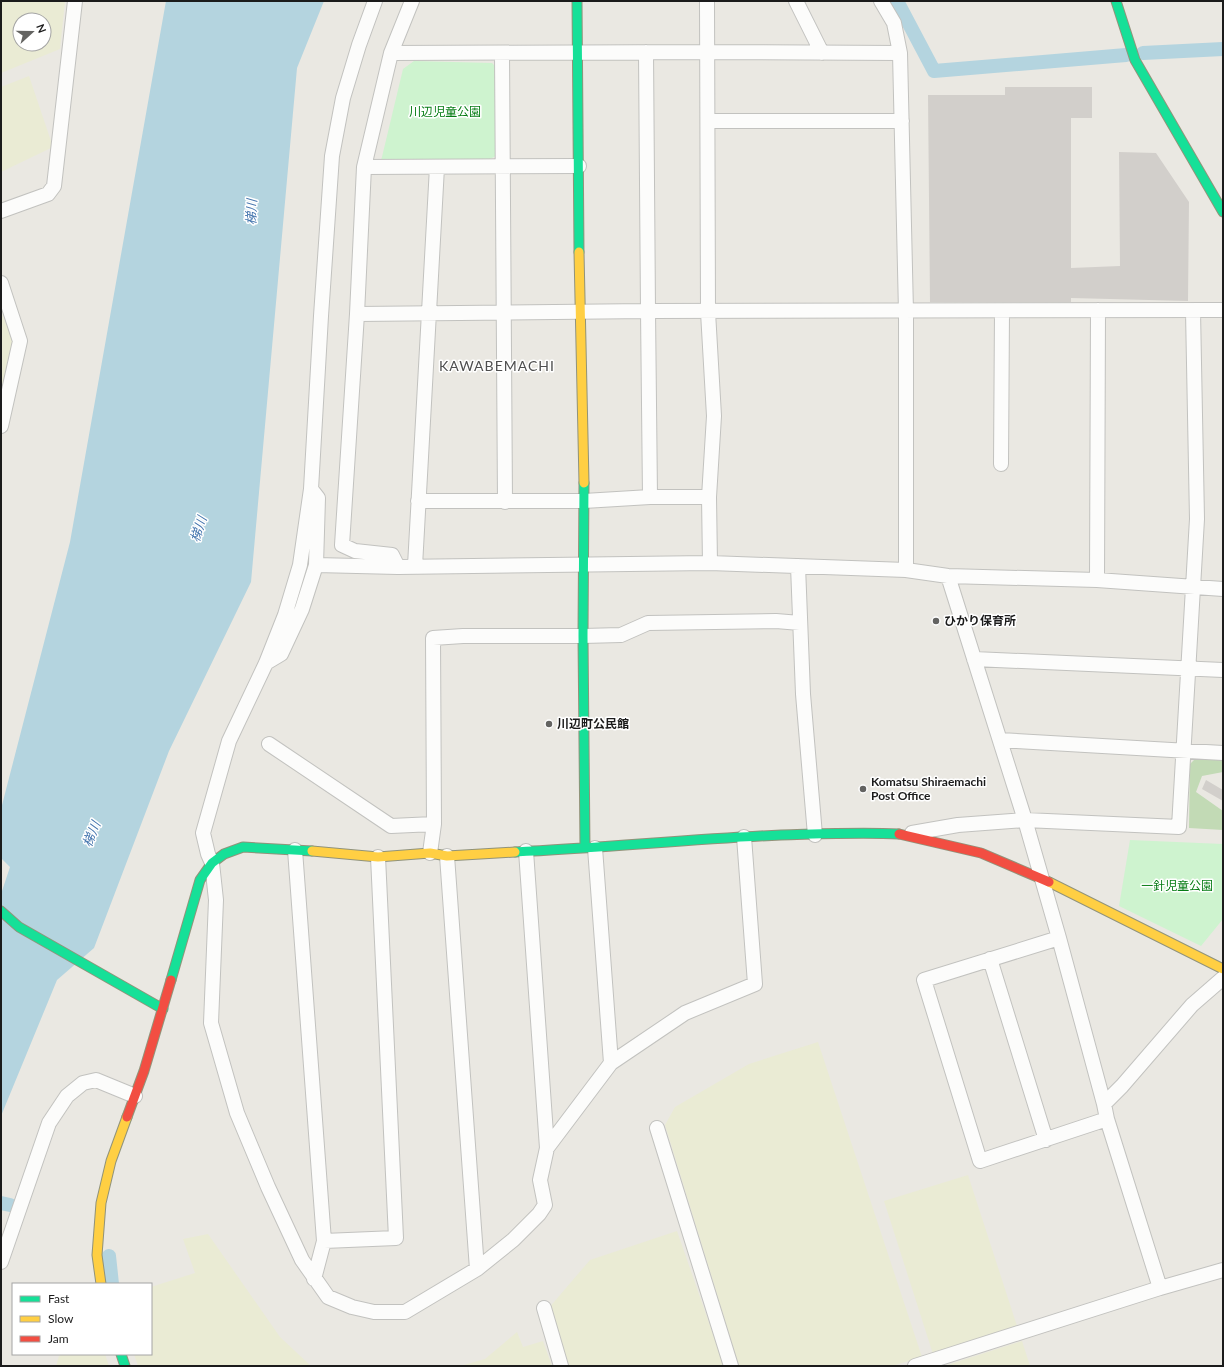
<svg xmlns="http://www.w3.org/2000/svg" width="1224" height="1367" viewBox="0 0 1224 1367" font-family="Lato,'Noto Sans JP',sans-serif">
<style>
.farmland{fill:#eaebd4;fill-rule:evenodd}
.forest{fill:#c2dab5}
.park{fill:#cef3cf}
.water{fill:#b4d4df}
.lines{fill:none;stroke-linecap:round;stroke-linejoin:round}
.canal{stroke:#b4d4df;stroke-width:14}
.building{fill:#d2cfcb}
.street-casing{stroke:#c2c2bf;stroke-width:16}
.fast-casing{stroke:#91937a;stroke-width:11}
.slow-casing{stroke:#91937a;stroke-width:11}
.jam-casing{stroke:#91937a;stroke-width:11}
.street{stroke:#fcfcfb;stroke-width:14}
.fast{stroke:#16e098;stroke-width:9}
.slow{stroke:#ffcf43;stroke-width:9}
.jam{stroke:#f24e42;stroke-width:9}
.poi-dot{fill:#636361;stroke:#fff;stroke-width:1.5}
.labels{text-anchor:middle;stroke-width:3;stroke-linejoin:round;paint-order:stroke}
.park-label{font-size:12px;fill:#067c14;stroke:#fff}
.poi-label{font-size:12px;font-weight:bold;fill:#1b1b1b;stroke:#fff;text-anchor:start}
.water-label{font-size:13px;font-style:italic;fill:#4475ae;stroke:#fff}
.quarter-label{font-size:14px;letter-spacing:1px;fill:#4e4e4e;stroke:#fff}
</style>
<rect width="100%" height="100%" fill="#eae8e2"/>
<path class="farmland" d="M1,1H65L60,49L1,73ZM20,20H44V44H20Z
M29,76L53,147L1,172V87Z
M1,312L13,340L1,396Z
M818,1042L922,1357L892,1366H739L665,1125L675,1107L749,1064Z
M968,1175L1017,1326L933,1354L884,1201Z
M677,1231L724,1366H564L548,1309L590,1260Z
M208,1234L280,1337L311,1366H138L134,1354H151V1287L195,1273L183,1239Z
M517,1332L523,1347L543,1341L552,1366H460L485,1359Z
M1022,1341L1030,1366H944Z
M64,1354H105L109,1366H56L59,1356Z"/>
<path class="forest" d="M1198,756L1223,758V772L1202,776L1196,792L1223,811V830L1189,828L1190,764Z"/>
<path class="park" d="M414,61L492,63L498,69V155L486,161H381L403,69Z
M1130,840L1223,844V919L1201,946L1119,906Z"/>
<path class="water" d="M166,1H324L297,68L251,582L169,751L94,948L57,980L1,1116V894L10,867L1,858V809L70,542Z"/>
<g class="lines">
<path class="canal" d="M897,1L934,71L1126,55
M1143,53L1223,49
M1,1203L10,1205
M109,1256L112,1284"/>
</g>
<path class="building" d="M1005,87H1092V118H1071V268L1120,266L1119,152L1156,153L1189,202L1188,301L1071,298V302H930L928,95H1005Z
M1206,780L1223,790V801L1202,789Z"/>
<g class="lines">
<defs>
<path id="street" d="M375,1L359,45L343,98L332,156L321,316L311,489L300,565L285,615L266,663L229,741L203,833L208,854L212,863L216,900L211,1023L237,1113L268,1187L302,1260L328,1297L352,1307L374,1312H405L477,1269L513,1240L539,1214L545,1205L540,1180L547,1148L611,1063L685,1013L755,984L744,837
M707,1L708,312L714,416L709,497L710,563
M796,1L822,53
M881,1L894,23L900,53L906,312V570
M646,52L648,311L650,497
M391,53L706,52L900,53
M502,53L505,502
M708,121H902
M364,167L579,166
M1,211L48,194L54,186L75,1
M1,283L20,341L1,426
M357,314L648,311L1223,310
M1001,464L1002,311
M418,501H584L650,497H709
M316,565L398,567L710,563L906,570L948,576L1097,580L1223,589
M415,566L437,167
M798,566L803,694L815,835
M398,567L392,555L355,551L342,545L357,314L364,167L391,53L412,1
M948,576L1025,820L1059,938L1104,1104L1107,1119L1160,1288L1223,1270
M1097,580L1098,310
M974,659L1223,670
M266,663L281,654L302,609L316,565L318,498L311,489
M1000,740L1223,753
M269,744L391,826L434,824
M912,833L958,825L1025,820L1179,827L1197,519L1193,311
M595,848L611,1063
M295,850L324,1241L314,1279
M526,851L547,1148
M430,853L434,824L433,638L463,636H583L621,635L648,623L776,621L800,623
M447,856L477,1269
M1059,938L924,980L980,1161L1107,1119
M990,959L1046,1140
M1104,1104L1122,1086L1192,1005L1223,978
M657,1128L731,1366
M324,1241L396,1238L378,857
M1,1262L49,1123L67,1096L83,1083L96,1080L135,1096
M544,1308L561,1366
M915,1366L1160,1288"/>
<path id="fast" d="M577,1L579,252
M1116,1L1135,60L1223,212
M584,483L583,636L585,848
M515,852C603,848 692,839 781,835C820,834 859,832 899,834
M1,911L19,927L163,1009
M171,980L200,880L212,863L224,854L243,847L312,851
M121,1354L125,1366"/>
<path id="slow" d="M579,252L584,483
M312,851L378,857L430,853L447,856L515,852
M1049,882L1223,969
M101,1284L97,1255L101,1203L111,1161L127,1117"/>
<path id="jam" d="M899,834L981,853L1049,882
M127,1117L144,1071L171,980"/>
</defs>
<use href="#street" class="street-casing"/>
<use href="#fast" class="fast-casing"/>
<use href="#slow" class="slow-casing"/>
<use href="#jam" class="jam-casing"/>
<use href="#street" class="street"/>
<use href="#fast" class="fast"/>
<use href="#slow" class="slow"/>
<use href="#jam" class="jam"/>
</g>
<g class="poi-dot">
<circle cx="936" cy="621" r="4"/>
<circle cx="549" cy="724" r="4"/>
<circle cx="863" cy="789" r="4"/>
</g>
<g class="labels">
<g class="park-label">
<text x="445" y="116">川辺児童公園</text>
<text x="1177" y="890">一針児童公園</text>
</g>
<g class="poi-label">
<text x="944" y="625">ひかり保育所</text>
<text x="557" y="728">川辺町公民館</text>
<text x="871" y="786">Komatsu Shiraemachi<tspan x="871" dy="14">Post Office</tspan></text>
</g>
<g class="water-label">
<text transform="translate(251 212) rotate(-88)" y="5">梯川</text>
<text transform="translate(198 529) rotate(-72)" y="5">梯川</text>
<text transform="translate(91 834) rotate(-68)" y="5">梯川</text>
</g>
<g class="quarter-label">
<text x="497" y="371">KAWABEMACHI</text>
</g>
</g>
<rect width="1224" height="1367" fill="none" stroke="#1b1b1b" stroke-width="4"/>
<rect x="12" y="1283" width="140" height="72" fill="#ffffff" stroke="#a4a4a4"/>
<rect x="20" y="1296" width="20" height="6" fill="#16e098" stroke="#a4a4a4"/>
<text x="48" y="1303" font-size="12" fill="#1b1b1b">Fast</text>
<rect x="20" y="1316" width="20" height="6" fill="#ffcf43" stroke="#a4a4a4"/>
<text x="48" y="1323" font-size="12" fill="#1b1b1b">Slow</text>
<rect x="20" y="1336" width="20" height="6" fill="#f24e42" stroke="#a4a4a4"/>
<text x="48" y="1343" font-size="12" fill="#1b1b1b">Jam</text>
<g transform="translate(32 32) rotate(69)"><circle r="19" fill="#ffffff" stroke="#a4a4a4"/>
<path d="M0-3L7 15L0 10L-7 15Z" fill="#636361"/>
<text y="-6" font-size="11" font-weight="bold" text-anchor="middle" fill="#1b1b1b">N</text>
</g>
</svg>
